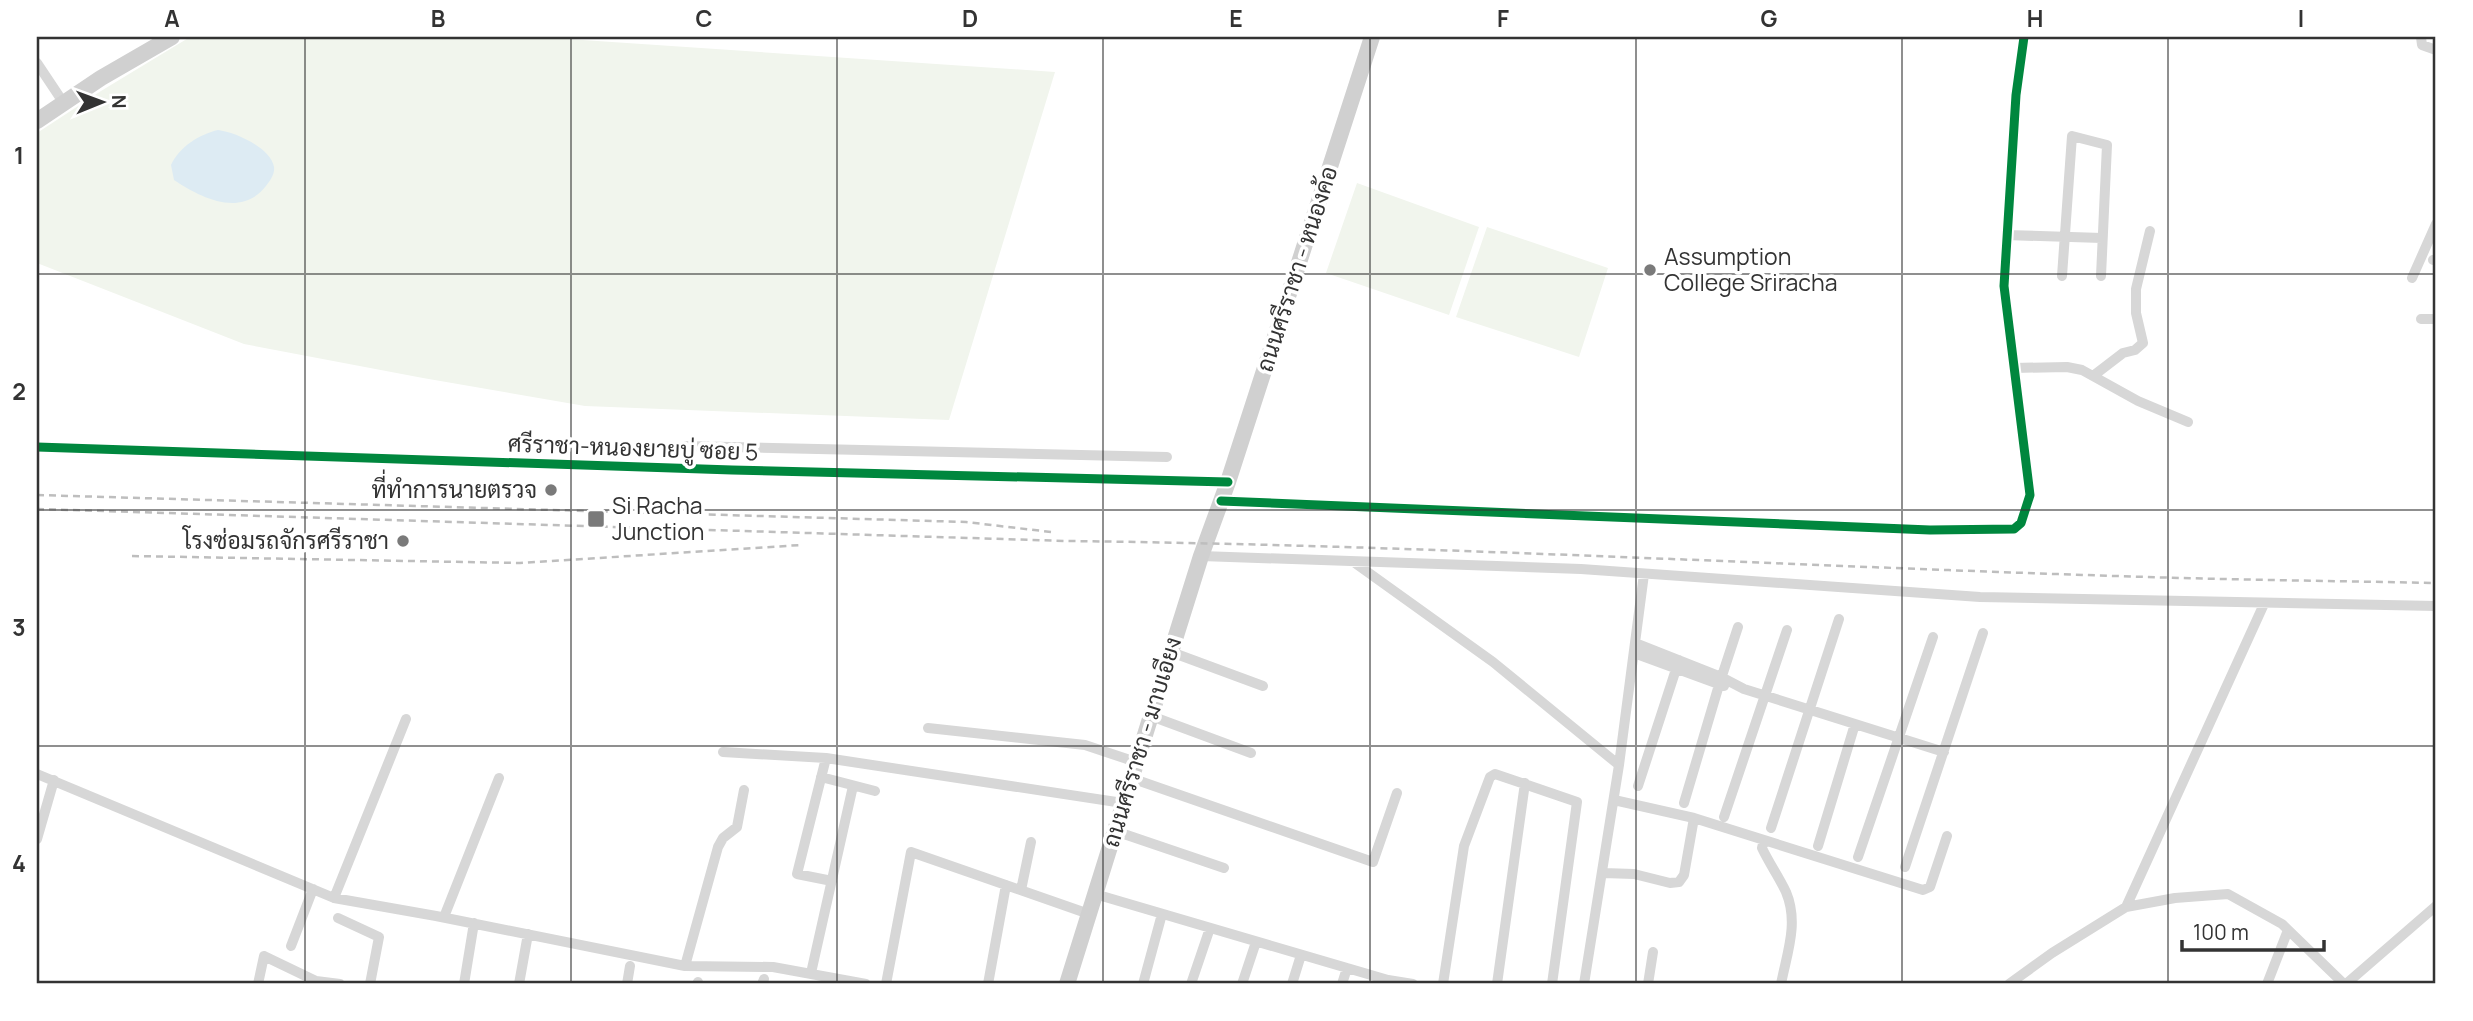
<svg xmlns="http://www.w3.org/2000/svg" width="2473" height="1021" viewBox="0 0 2473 1021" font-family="Manrope,Sarabun,sans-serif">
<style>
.green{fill:#f1f5ed}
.water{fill:#ddebf3}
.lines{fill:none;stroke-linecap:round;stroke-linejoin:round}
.minor{stroke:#d7d7d7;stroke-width:10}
.secondary{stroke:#d0d0d0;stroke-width:16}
.rail{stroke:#bebebe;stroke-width:2.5;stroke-dasharray:7 5;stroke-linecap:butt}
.cycleway-casing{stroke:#fff;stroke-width:13}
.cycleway{stroke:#00873e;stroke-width:9}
.grid{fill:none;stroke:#333;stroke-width:2;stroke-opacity:0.55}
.poi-dot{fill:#7a7a7a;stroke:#fff;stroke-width:2.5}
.labels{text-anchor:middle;stroke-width:7;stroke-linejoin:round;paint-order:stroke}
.poi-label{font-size:23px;fill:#333;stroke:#fff;text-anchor:start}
.street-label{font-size:23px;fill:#333;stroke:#fff}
.neatline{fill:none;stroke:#333;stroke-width:2.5}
.grid-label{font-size:23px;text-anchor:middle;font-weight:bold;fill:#333}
</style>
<rect width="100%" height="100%" fill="#fff"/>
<path class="green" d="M190,37H538L1055,72L949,420L585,406L423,378L244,344L37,263V133L101,91Z
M1357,183L1479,227L1449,315L1326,273Z
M1487,227L1608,268L1579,357L1456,317Z"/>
<path class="water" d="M218,130C235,132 271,148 274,167C275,174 270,181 266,186C241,218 201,198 174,180L171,165C179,147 200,134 218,130Z"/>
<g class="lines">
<path class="minor" d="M2421,37L2422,45L2436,50
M37,63L63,102
M2006,235L2102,238
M2433,260H2436
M2062,276L2072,136L2107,145L2101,276
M2412,278L2436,224
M2421,319H2436
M2014,368L2067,367L2082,370L2138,401L2188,422
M2093,376L2123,353L2135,350L2143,343L2136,313V289L2150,231
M685,446L1167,457
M37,447L732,470L1228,482
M1221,501L1930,530L2014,529L2021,523L2030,495L2004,286L2016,95L2024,37
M1201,556L1581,569L1980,597L2436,606
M1355,563L1493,662L1619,765
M1635,643L1721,677L1744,689L1944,752
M1171,652L1263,686
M1634,653L1724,686
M1151,716L1251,753
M928,728L1085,745L1136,762
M723,752L826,758L1123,803
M826,758L797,874L832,881
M37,774L334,898L436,916L685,966L773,967L866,984
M821,777L875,791
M1131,778L1373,862L1397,793
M1638,786L1679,660
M1614,800L1694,818L1923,890L1930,887L1947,836
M1684,803L1719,685L1738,627
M1724,817L1787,630
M1771,828L1839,619
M1115,831L1224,868
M37,839L54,780
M1764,840L1762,848C1769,863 1779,877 1786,892C1799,923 1787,953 1781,984
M1818,846L1855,724
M1858,857L1933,637
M1905,867L1983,633
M1603,873L1634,874L1670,883L1679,882L1684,875L1694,818
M1021,890L1031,842
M1095,894L1388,980L1413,984
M334,898L406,719
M2126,907L2264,604
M444,917L499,778
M338,918L379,937L370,984
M291,946L313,889
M685,966L718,847L723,838L737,827L744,790
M811,973L853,786
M258,984L264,956L316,981L340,984
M464,984L474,923
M519,984L528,934
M627,984L630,966
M697,984L698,982
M762,984L764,979
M886,984L911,852L1089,914
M988,984L1006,885
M1143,984L1162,914
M1191,984L1210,928
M1242,984L1256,942
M1292,984L1301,955
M1342,984L1347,968
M1443,984L1464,846L1490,777L1495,774L1577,802L1552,984
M1497,984L1525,783
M1584,984L1619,765L1644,574
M1648,984L1653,952
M2009,984L2052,953L2126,907L2175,898L2228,894L2282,924L2344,984
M2267,984L2288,930
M2346,984L2436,906"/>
<path class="secondary" d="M37,121L101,78L172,37
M1067,984L1201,556L1228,482L1372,37"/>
<path class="rail" d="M37,495L966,522L1051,532
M37,509L1065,541C1426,545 1786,566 2147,577C2243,580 2340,581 2436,583
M132,556L520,563L801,545"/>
<defs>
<path id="cycleway" d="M37,447L732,470L1228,482
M1221,501L1930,530L2014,529L2021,523L2030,495L2004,286L2016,95L2024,37"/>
</defs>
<use href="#cycleway" class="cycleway-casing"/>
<use href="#cycleway" class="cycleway"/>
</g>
<path class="grid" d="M305,37V984M571,37V984M837,37V984M1103,37V984M1370,37V984M1636,37V984M1902,37V984M2168,37V984M37,274H2436M37,510H2436M37,746H2436"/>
<g class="poi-dot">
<circle cx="1650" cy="270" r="7"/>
<circle cx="551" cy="490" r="7"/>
<rect x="587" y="510" width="18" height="18" rx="3.5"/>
<circle cx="403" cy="541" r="7"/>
</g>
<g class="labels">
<g class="poi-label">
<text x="1664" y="265">Assumption<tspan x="1664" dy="26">College Sriracha</tspan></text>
<text x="537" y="498" text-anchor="end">ที่ทำการนายตรวจ</text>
<text x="612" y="514">Si Racha<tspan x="612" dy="26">Junction</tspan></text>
<text x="389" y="549" text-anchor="end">โรงซ่อมรถจักรศรีราชา</text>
</g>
<g class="street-label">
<text transform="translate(1297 269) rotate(-72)" y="8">ถนนศรีราชา - หนองค้อ</text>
<text transform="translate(633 448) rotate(2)" y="8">ศรีราชา-หนองยายบู่ ซอย 5</text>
<text transform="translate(1142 742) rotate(-73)" y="8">ถนนศรีราชา - มาบเอียง</text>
</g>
</g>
<rect width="2473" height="1021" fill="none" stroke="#ffffff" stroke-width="77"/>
<g transform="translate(102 102) rotate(89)" stroke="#ffffff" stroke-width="5" paint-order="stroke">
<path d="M0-5L12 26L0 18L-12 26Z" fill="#333333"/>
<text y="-10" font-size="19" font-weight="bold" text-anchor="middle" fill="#333333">N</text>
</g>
<path d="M2182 940v10h142v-10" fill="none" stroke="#333333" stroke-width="3.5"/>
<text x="2193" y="940" font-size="21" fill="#333333" stroke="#ffffff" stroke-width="5" paint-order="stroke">100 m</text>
<rect x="38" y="38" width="2396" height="944" class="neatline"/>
<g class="grid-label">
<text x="172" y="27">A</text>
<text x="438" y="27">B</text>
<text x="704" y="27">C</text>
<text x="970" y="27">D</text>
<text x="1236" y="27">E</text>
<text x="1503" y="27">F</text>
<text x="1769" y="27">G</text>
<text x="2035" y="27">H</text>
<text x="2301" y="27">I</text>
<text x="19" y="164">1</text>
<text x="19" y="400">2</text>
<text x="19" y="636">3</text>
<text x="19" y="872">4</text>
</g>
</svg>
